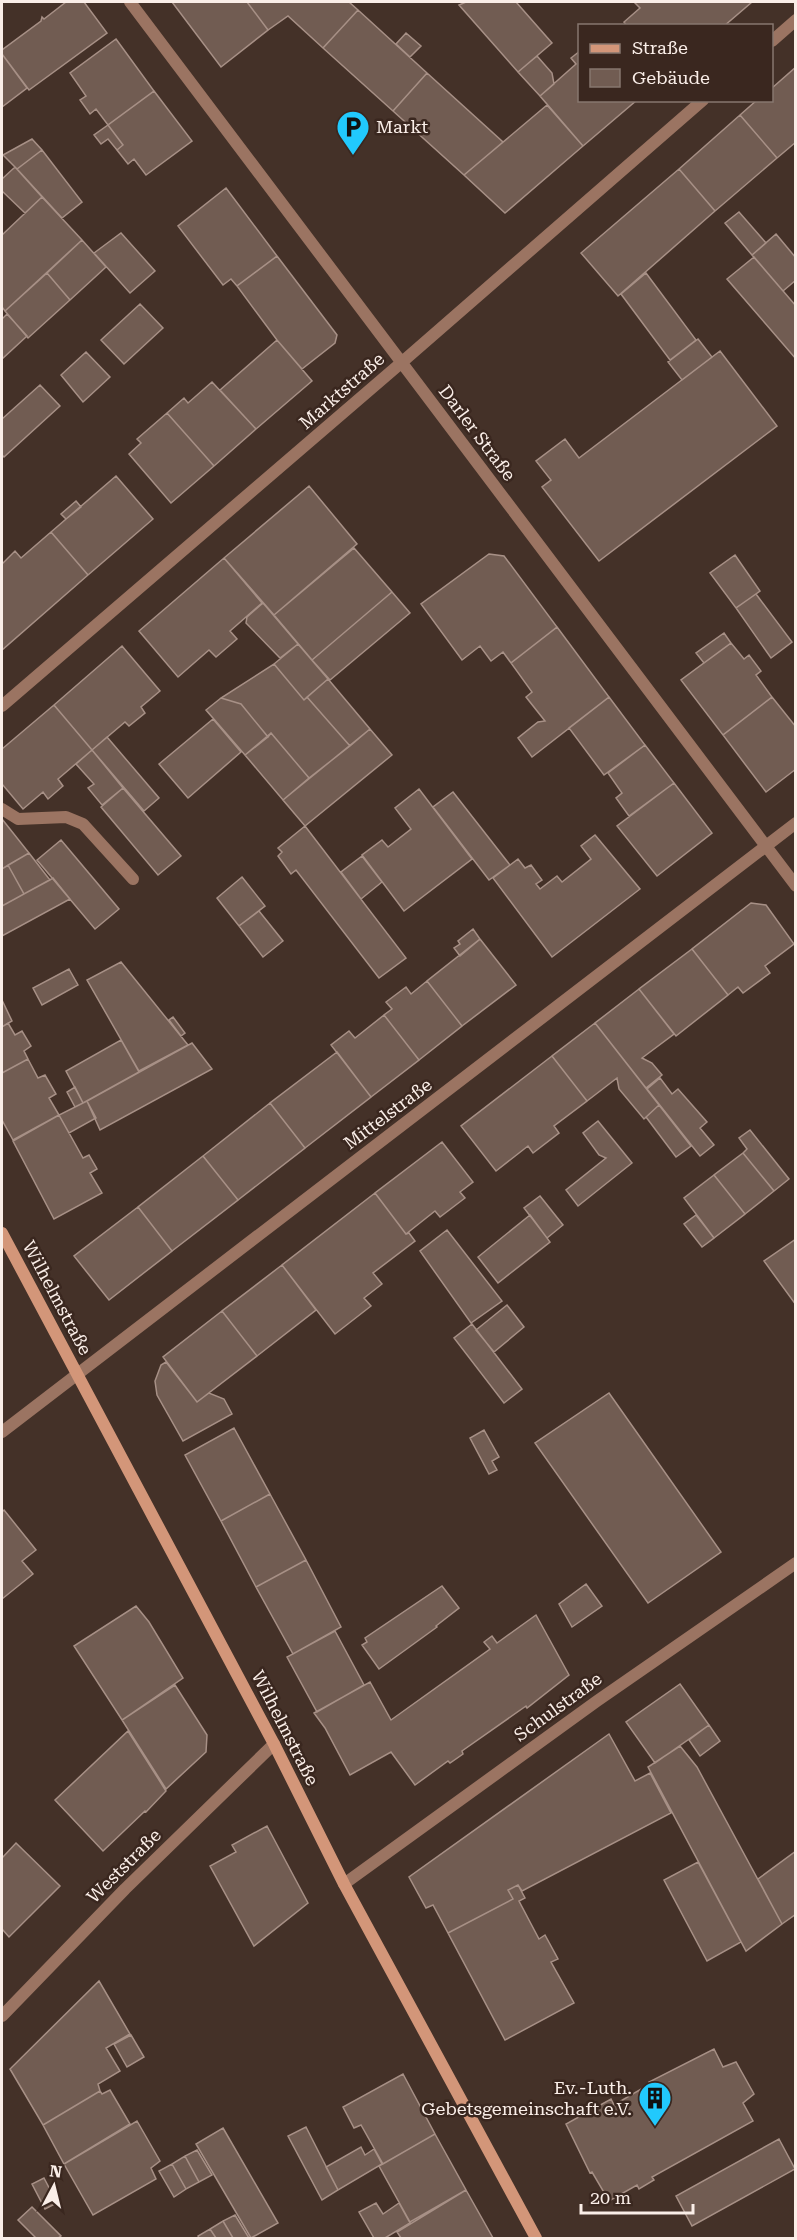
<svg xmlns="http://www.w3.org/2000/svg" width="797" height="2240" viewBox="0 0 797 2240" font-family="'Roboto Serif',serif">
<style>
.building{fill:#715c52;stroke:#a79086;stroke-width:1.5}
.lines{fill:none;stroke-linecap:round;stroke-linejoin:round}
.lane{stroke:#9b7462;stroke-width:12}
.street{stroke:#9b7462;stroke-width:12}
.secondary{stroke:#d39679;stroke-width:12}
.labels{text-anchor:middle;stroke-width:5;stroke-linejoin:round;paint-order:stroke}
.poi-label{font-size:18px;fill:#faeee8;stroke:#3a271f;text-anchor:start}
.street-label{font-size:18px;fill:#faeee8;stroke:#3a271f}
</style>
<rect width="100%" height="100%" fill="#443128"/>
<path class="building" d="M66,2H84L107,33L29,90L2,54V50L41,21L42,17L44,19Z
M172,2H247L268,30L221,67Z
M247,2H349L358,10L323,48L288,16L268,30Z
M466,2H516L552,43L518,72L459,5Z
M634,2H752L724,26H627L624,22L640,8Z
M358,10L427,73L393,111L323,48Z
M406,33L421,46L410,57L396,44Z
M116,39L154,91L108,125L96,109L90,114L80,100L86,96L70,73Z
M580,51V100H637L583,146L540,96L576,64L571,58Z
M2,54L27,88L2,107Z
M537,56L552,73L554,84L540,96L518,72Z
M796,67V142L777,158L740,115L757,100H772V88Z
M427,73L503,142L464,175L393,111Z
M154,91L192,141L146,175L134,159L128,164L117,150L123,145L108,125Z
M547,105L583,146L505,213L464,175Z
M740,115L777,158L715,211L679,169Z
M108,125L123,145L117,150L108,139L101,144L94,135Z
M32,139L42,150L17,169L3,155Z
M42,150L82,202L62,218L17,169Z
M15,167L42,197L25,213L2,191V179Z
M679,169L715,211L618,296L581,253Z
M226,188L277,256L237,286L231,279L223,285L178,226Z
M42,197L82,240L5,311L2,307V235Z
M739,212L766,243L752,255L725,223Z
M121,233L155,271L130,293L94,253Z
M776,234L796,258V280L783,291L752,255Z
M82,240L106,267L70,300L47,273Z
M277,256L337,335L335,343L302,369L277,340L237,286Z
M754,257L796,306V359L727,279Z
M47,273L70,300L28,338L5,311Z
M646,273L696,340L670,360L621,294Z
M140,304L163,328L124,364L101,340Z
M7,314L27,336L2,359V319Z
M698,339L712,357L682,380L668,362Z
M277,340L312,381L256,429L220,390Z
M720,351L777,426L599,561L542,487L551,480L536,461L565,439L579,458Z
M86,352L110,377L83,402L61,375Z
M212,382L256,429L214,466L167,413L184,398L188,403Z
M40,385L60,406L4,457L2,455V419Z
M167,413L214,466L171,503L129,454L141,443L137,439Z
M116,476L153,519L88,575L51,532Z
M309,486L357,544L274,615L224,558Z
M76,501L81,507L66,519L61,514Z
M51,532L88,575L2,650V564L15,551L21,558Z
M354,548L392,592L312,660L274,615Z
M489,554L504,556L557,627L511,663L503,652L491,661L480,646L462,660L421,604Z
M735,555L760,591L736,608L710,573Z
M224,558L262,603L230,631L237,639L216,657L209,650L178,677L139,631Z
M392,592L410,613L330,680L312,660Z
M756,594L792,642L771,658L736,608Z
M263,603L298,644L280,658L246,623L247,617Z
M557,627L609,697L532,757L518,738L538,722L545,721L526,697L532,692L511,663Z
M724,633L731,643L704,663L696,653Z
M731,643L744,659L749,655L761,671L756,675L772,697L723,735L681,680Z
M298,644L328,679L304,700L274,664Z
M122,646L160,691L141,707L145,713L129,726L125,722L92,750L54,705Z
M274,664L304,700L307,697L350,746L309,778L271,733L268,737L241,704L221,698Z
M328,679L370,729L350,746L307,697Z
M609,697L645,745L604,775L569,728Z
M772,697L796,727V769L766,792L723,735Z
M221,698L241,704L268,737L245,755L206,710Z
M54,705L92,750L58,779L63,786L48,799L43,792L23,809L2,784V749Z
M213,719L241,752L188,798L159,764Z
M370,729L392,755L305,826L283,800Z
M271,733L309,778L283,800L245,755Z
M107,737L159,798L144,811L92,750Z
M645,745L674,783L629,816L616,798L622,793L608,773Z
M92,750L123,788L102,805L88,788L94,784L76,764Z
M674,783L712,833L657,876L617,826Z
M123,788L181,856L158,875L101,807Z
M419,789L472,859L404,911L362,855L382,840L388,847L411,829L395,808Z
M453,792L510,865L489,880L433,807Z
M2,819L29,853L2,869Z
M305,826L406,958L379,978L296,870L291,874L278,856L282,852L278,848Z
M595,835L640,889L552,957L493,878L518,859L525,868L531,865L542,880L536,884L540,889L557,876L562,882L591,859L581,846Z
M61,840L119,909L95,929L37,860Z
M29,853L50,880L24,894L8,865Z
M362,856L382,882L361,899L341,872Z
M8,865L24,894L2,906V869Z
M242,877L265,906L239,926L217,898Z
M53,878L70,899L2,936V906Z
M751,903L766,905L794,944L765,966L770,973L743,993L738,987L728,995L692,949Z
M259,911L283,941L263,957L239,926Z
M473,929L480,939L460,956L454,948L460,944L458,941Z
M480,939L516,985L462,1026L427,981Z
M692,949L728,995L676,1036L639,989Z
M121,962L188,1045L139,1071L87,980Z
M69,969L78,985L42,1005L33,988Z
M427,981L462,1026L419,1060L384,1015L392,1009L386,1002L406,987L411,994Z
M639,989L674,1034L642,1058L652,1063L662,1075L646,1088L595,1023Z
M2,1000L12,1021L2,1027Z
M384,1015L419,1060L371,1097L331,1045L349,1031L355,1038Z
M173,1017L185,1033L181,1036L169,1020Z
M8,1023L15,1035L22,1031L31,1046L24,1051L28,1059L2,1073V1027Z
M595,1023L659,1105L644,1119L619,1089L617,1078L587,1101L552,1056Z
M121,1040L139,1072L83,1103L66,1071Z
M192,1043L212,1069L100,1130L87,1101Z
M337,1052L371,1097L305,1148L270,1103Z
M552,1056L587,1101L554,1126L559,1133L533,1153L528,1146L496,1171L461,1126Z
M28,1059L38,1078L45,1075L56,1094L49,1098L59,1115L13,1140L2,1120V1073Z
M660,1078L672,1094L678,1089L707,1122L700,1128L714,1145L700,1156L647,1089Z
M75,1087L83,1103L75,1107L67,1092Z
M87,1101L96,1118L69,1133L59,1115Z
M270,1103L305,1148L238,1200L203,1156Z
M659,1105L691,1146L676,1157L646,1117Z
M59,1115L83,1158L89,1155L97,1169L90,1173L102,1193L54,1219L13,1141Z
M598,1121L632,1163L578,1206L566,1190L606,1158L599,1155L583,1133Z
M750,1130L789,1179L774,1191L743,1153L747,1149L739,1138Z
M442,1142L473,1182L460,1192L465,1198L440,1217L435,1211L406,1234L375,1193Z
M743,1153L774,1191L745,1214L714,1175Z
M203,1156L238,1200L172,1251L138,1207Z
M714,1175L745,1214L714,1238L684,1198Z
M375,1193L406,1234L409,1233L415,1241L373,1273L382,1284L364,1298L371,1306L335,1334L282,1265Z
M540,1196L563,1225L547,1238L524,1208Z
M138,1207L172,1251L109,1300L74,1256Z
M530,1215L550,1242L498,1283L478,1257Z
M696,1215L714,1238L702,1247L684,1224Z
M447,1230L502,1301L471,1323L420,1251Z
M796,1239V1305L764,1261Z
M282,1265L316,1310L257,1356L222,1311Z
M507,1305L524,1327L494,1352L476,1330Z
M222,1311L257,1356L197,1402L163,1357Z
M472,1324L522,1389L504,1403L454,1338Z
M166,1362L197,1402L209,1393L224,1399L232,1414L183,1441L157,1395L155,1381L161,1365Z
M609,1393L721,1552L648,1603L535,1443Z
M234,1428L270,1494L221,1521L185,1455Z
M484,1430L499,1457L492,1461L497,1470L489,1474L470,1438Z
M270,1494L306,1560L256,1587L221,1521Z
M4,1510L36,1550L22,1561L33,1574L2,1599V1512Z
M306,1560L341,1627L293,1654L256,1587Z
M586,1584L602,1606L572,1627L559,1604Z
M442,1586L459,1608L436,1626L437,1627L379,1669L362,1645L367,1642L365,1638Z
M136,1606L149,1622L183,1678L122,1720L74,1646Z
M536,1615L569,1675L527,1708L526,1706L462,1751L463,1754L450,1763L448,1761L415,1785L391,1752L350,1775L325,1728L314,1713L370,1682L391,1720L490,1649L484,1642L492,1636L497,1643Z
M335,1631L364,1685L317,1712L287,1657Z
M680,1684L709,1725L655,1763L626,1722Z
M175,1685L207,1735L206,1752L166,1789L122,1720Z
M709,1725L720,1741L700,1756L689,1740Z
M128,1731L166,1791L146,1812L145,1811L103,1851L55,1800Z
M609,1734L635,1781L650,1773L671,1813L522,1891L518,1885L508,1890L513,1899L448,1933L433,1905L426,1908L409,1877Z
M680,1746L697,1767L782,1924L746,1951L648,1767Z
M267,1826L308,1903L254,1946L210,1866L236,1852L232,1845Z
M16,1843L60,1886L9,1937L2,1929V1858Z
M796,1851V1914L782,1924L758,1879Z
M698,1862L741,1942L707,1961L664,1880Z
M518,1885L525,1898L519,1901L539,1939L545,1935L558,1959L551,1962L574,2003L505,2040L448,1933L513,1899L508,1890Z
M99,1981L130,2034L106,2048L120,2071L98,2084L100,2091L43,2125L10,2069Z
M131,2035L144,2057L127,2067L114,2044Z
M714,2049L723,2067L736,2062L754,2094L743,2103L753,2121L652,2177L654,2180L639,2189L637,2185L609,2201L592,2172L590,2173L566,2124L611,2099L614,2105L650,2084L649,2082Z
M403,2074L435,2134L383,2164L361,2125L354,2128L343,2107Z
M110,2090L130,2124L64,2164L43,2125L100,2091L102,2094Z
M137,2121L160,2161L151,2168L156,2179L93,2215L64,2164Z
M306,2127L338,2190L322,2200L288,2136Z
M223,2128L278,2223L251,2238L196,2144Z
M435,2134L466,2190L410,2222L379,2166Z
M779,2139L795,2169L692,2226L676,2196Z
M361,2147L365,2155L374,2149L382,2164L338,2190L326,2167Z
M197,2150L212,2175L199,2182L185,2156Z
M185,2156L199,2182L186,2189L172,2164Z
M172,2164L186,2189L174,2197L159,2171Z
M44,2178L57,2203L45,2209L32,2184Z
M466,2190L493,2238H401L397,2232Z
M376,2203L383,2214L399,2203L410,2223L385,2238H374L359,2212Z
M32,2207L61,2236L58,2238H36L18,2220Z
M235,2215L249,2238H233L223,2221Z
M223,2221L233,2238H216L210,2229Z
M210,2229L216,2238H199L198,2236Z"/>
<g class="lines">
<path class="lane" d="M2,809L18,819L66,817L83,824L133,879"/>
<path class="street" d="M130,2L796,886
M772,41L796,20
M2,706L401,363L703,100
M2,1432L796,823
M344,1884L597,1701L796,1563
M2,2016L125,1889L274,1744"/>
<path class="secondary" d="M2,1233L274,1744L344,1884L536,2238"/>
</g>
<defs>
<symbol id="parking-pin" viewBox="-11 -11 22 30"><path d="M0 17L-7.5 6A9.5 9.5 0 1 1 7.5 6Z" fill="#21c9fd" stroke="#3a271f"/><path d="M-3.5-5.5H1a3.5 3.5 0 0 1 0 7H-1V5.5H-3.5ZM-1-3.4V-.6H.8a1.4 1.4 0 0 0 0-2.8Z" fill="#111"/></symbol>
<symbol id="building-pin" viewBox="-11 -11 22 30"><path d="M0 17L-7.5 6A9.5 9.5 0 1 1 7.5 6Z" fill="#21c9fd" stroke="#3a271f"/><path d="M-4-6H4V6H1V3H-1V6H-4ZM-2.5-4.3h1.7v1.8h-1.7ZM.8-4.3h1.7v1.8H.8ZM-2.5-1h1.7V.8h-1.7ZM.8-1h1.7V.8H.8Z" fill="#111"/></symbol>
</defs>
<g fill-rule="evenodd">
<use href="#parking-pin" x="334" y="108" width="38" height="52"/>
<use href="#building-pin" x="636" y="2079" width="38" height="52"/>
</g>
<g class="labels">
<g class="poi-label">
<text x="376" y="133">Markt</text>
<text x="632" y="2094" text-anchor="end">Ev.-Luth.<tspan x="632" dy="21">Gebetsgemeinschaft e.V.</tspan></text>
</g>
<g class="street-label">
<text transform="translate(342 391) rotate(-41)" y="6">Marktstraße</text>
<text transform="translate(477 433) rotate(53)" y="6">Darler Straße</text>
<text transform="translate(388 1114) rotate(-37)" y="6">Mittelstraße</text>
<text transform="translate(57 1298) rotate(62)" y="6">Wilhelmstraße</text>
<text transform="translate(558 1707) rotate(-36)" y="6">Schulstraße</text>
<text transform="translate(285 1728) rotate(63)" y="6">Wilhelmstraße</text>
<text transform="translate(124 1866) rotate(-45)" y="6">Weststraße</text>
</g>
</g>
<rect width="797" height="2240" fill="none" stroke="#faeee8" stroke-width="6"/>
<rect x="578" y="24" width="195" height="78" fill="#3a271f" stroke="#87776f" stroke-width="1.5"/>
<rect x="590" y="44" width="30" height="9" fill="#d39679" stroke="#87776f" stroke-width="1.5"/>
<text x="632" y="54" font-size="18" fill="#faeee8">Straße</text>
<rect x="590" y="69" width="30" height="18" fill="#715c52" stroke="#87776f" stroke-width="1.5"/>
<text x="632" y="84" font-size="18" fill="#faeee8">Gebäude</text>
<g transform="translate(54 2186) rotate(7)" stroke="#3a271f" stroke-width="4.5" paint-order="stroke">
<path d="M0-4.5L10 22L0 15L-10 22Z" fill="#faeee8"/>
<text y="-9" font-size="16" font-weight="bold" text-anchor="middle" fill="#faeee8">N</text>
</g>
<path d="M581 2204v9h112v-9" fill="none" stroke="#faeee8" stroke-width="3"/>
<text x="590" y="2204" font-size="18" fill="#faeee8" stroke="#3a271f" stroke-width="4.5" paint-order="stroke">20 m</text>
</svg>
